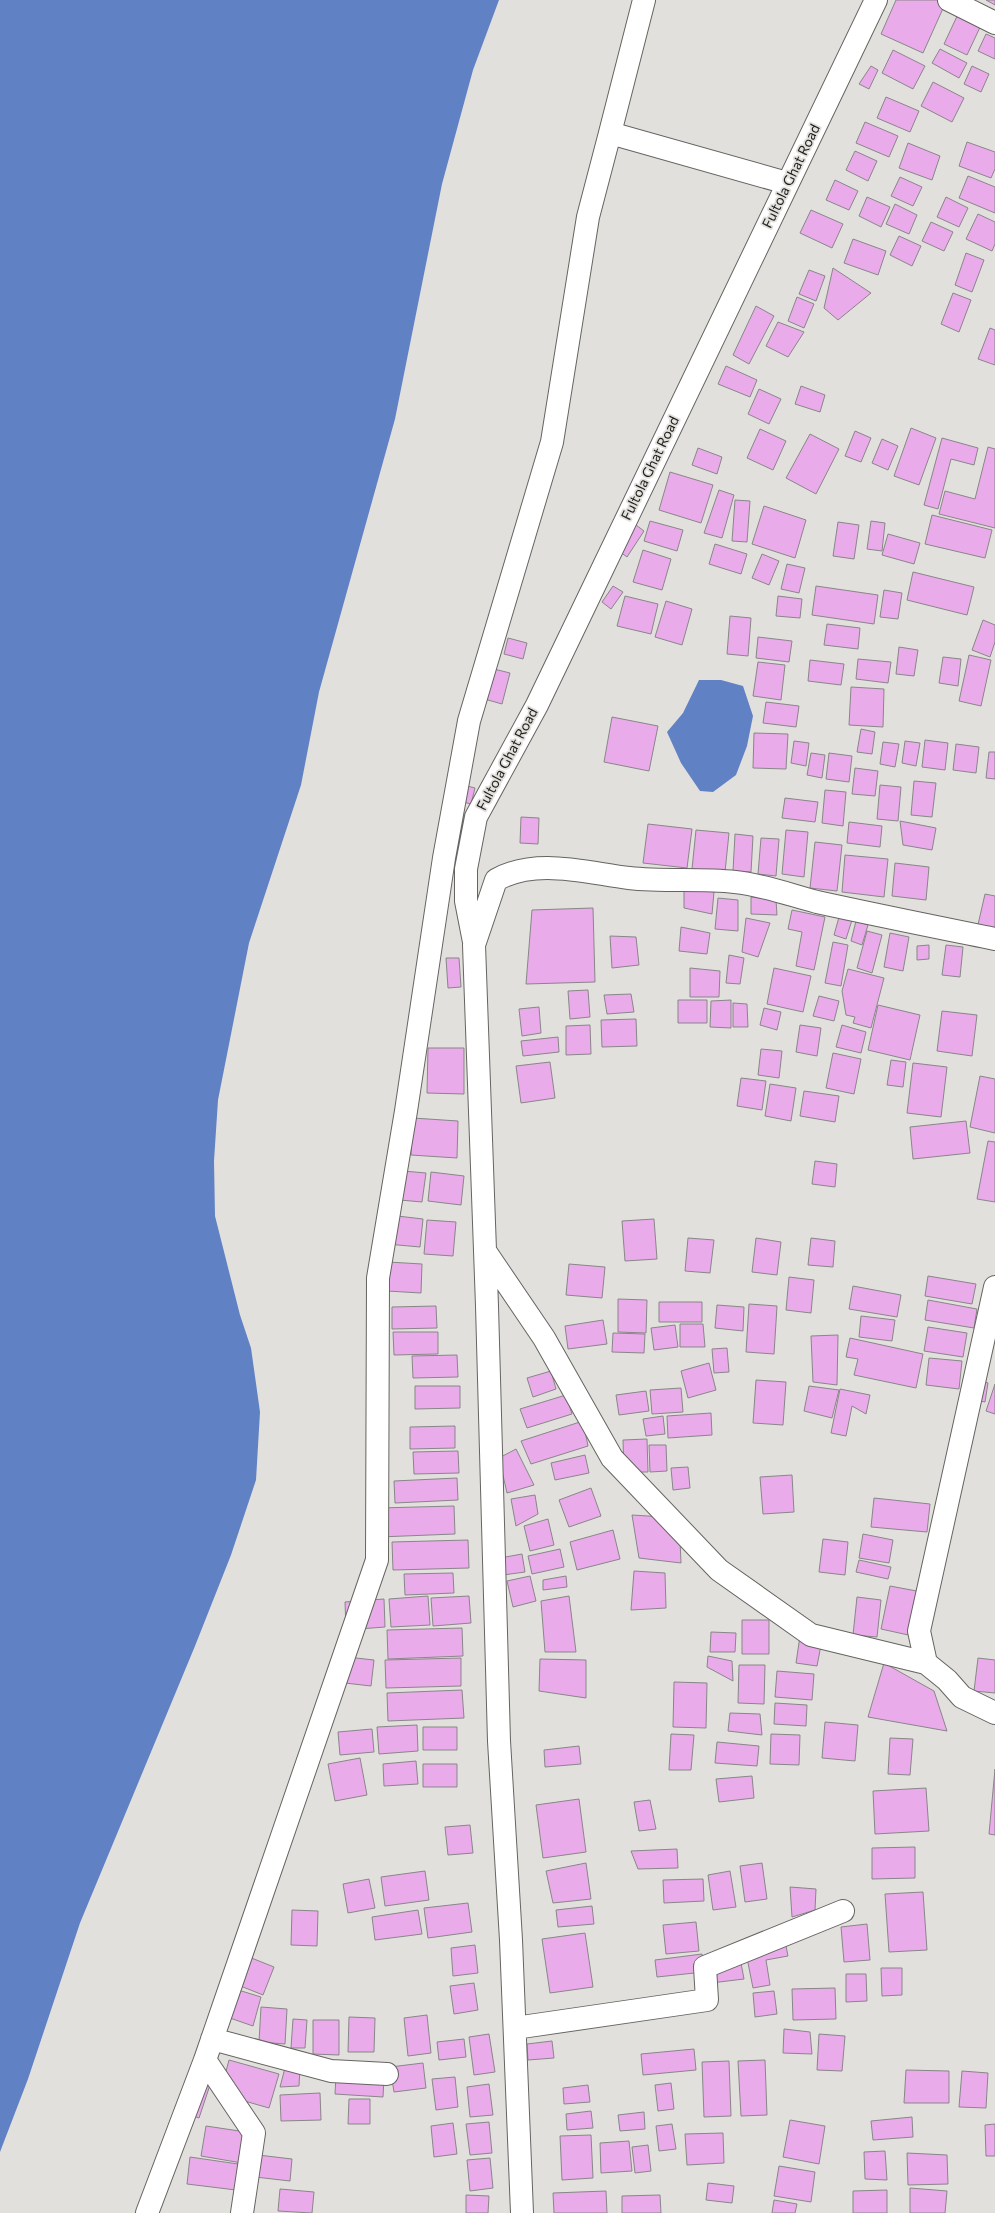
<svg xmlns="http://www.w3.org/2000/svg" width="995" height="2213" viewBox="0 0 995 2213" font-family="Commissioner,sans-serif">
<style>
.water{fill:#6181c5}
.building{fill:#eaabea;stroke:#898689}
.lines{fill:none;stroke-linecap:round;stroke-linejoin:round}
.minor-casing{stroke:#666461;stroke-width:24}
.minor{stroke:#fff;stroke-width:22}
.labels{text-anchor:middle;stroke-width:3.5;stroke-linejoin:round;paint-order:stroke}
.street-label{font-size:14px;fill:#1e1d1b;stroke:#e2e0dc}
</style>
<rect width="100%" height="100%" fill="#e2e0dc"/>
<path class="water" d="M0,0H499L473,70L442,184L395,419L319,692L301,785L249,943L218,1100L214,1161L215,1216L240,1315L251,1348L260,1412L256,1480L231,1555L195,1646L80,1923L28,2079L0,2152Z
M699,680H721L743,686L753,716L747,746L736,775L713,792L700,791L681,763L667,732L683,713Z"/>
<path class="building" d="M896,0H938L945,4L923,53L881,34Z
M986,0H995V5Z
M959,12L982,23L967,55L944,44Z
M986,34L995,38V59L978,51Z
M940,49L967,63L959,78L932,63Z
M893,50L925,66L913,89L882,73Z
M871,66L878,70L869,89L859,84Z
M972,66L989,74L981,92L964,84Z
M933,82L964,98L952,122L921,106Z
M886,97L919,111L910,132L877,118Z
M865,122L898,136L889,157L856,143Z
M967,142L995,152V169L991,178L959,166Z
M908,143L940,156L932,180L899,168Z
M855,151L877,161L868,181L846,170Z
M968,176L995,187V213L959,198Z
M900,177L922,187L913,206L891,196Z
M835,180L858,191L849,210L826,200Z
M867,197L890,207L881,227L859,216Z
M946,197L968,208L959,227L937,217Z
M895,204L917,215L909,234L886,224Z
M811,210L843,224L832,248L800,233Z
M978,214L995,222V244L992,251L966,239Z
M931,222L953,232L944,251L922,241Z
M899,236L921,246L912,266L890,255Z
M853,239L886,251L878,275L844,263Z
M966,253L984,260L972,292L955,285Z
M833,268L871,293L838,320L824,308Z
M809,270L825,276L816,301L799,294Z
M953,293L971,300L959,332L941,324Z
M797,297L814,304L804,328L788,321Z
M756,306L774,316L749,364L733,355Z
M778,322L804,332L788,357L766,346Z
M990,328L995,330V365L978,359Z
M726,366L757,380L750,397L718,384Z
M801,386L825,395L820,412L795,404Z
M759,389L781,399L769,424L748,414Z
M911,428L936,438L919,485L894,476Z
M760,429L786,441L773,470L747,458Z
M855,431L871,438L861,462L845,456Z
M810,434L839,449L816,494L786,478Z
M942,438L978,448L974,465L951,459L938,509L924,505Z
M882,439L898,446L888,470L872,463Z
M988,447L995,449V528L939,514L945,491L975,499Z
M698,448L722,457L717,474L692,465Z
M670,472L713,485L701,523L659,510Z
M719,490L734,495L722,538L704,533Z
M735,500L750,501L747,542L732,541Z
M764,506L806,520L795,558L752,544Z
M932,515L992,530L985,558L925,544Z
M650,521L683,530L677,551L644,541Z
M871,521L885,523L882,551L867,549Z
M632,522L644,531L627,557L615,548Z
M838,522L859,525L854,559L833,556Z
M888,534L920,543L914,564L882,555Z
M715,544L747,554L741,574L709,564Z
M643,550L671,559L662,590L633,582Z
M762,554L779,561L769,585L752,578Z
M787,564L805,568L799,593L781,589Z
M913,572L974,587L967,615L907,600Z
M613,586L623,592L611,609L602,602Z
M816,586L878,595L874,624L812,615Z
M884,590L902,593L898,619L880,617Z
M625,596L658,604L651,634L617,626Z
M778,596L802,599L800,618L776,616Z
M666,601L692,609L682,645L655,637Z
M730,616L751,618L748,656L727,654Z
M983,620L995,625V642L990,657L972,650Z
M827,624L860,628L858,649L824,645Z
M758,637L792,641L789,662L756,658Z
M508,638L527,643L523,659L504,654Z
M899,647L918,650L914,676L896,674Z
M969,655L991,660L981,706L959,701Z
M943,657L961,659L958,686L939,683Z
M858,659L891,662L888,683L856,679Z
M810,660L844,664L841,685L808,681Z
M758,662L785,665L781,700L753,696Z
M490,668L510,673L502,704L481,698Z
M851,687L884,689L883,727L849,725Z
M766,702L799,706L796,727L763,723Z
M612,717L658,726L649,771L604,762Z
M861,729L875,732L872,754L857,752Z
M754,733L788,734L786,769L753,768Z
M925,740L948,743L945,770L922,767Z
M794,741L809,743L806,766L791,763Z
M905,741L920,743L916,766L902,763Z
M883,742L899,744L895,767L880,764Z
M956,744L979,747L976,773L953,770Z
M989,752H995V779L986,778Z
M811,753L825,755L822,778L807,775Z
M829,753L852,756L849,782L826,779Z
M855,768L878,771L875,796L852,794Z
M914,781L936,783L932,817L911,815Z
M456,783L475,788L471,804L452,799Z
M880,785L901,787L898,821L877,819Z
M825,790L846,792L843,826L822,823Z
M785,798L818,802L815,822L782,818Z
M521,817L539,818L538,844L520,843Z
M900,821L936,828L932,850L903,845Z
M849,822L882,826L880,847L847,843Z
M648,824L692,829L687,868L643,863Z
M696,830L729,833L725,872L692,869Z
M786,830L808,832L804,877L782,874Z
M735,834L753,836L751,872L733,871Z
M761,838L779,839L776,876L758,874Z
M815,842L842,845L837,891L810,888Z
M845,855L888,859L884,897L842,892Z
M895,863L929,867L926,900L892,896Z
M684,885L714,892L712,914L684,908Z
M985,894L995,896V932L977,929Z
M751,897L776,900L777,915L751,914Z
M718,898L738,900V931L715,929Z
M593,908L595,982L526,984L532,910Z
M792,910L825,917L814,970L796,966L802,932L788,929Z
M839,917L852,920L846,939L834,935Z
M746,918L770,923L758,957L742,952Z
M856,921L868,925L862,945L851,941Z
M681,927L710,933L707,954L679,951Z
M867,931L882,935L872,973L857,968Z
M890,933L909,937L903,971L884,967Z
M610,936L636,937L639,965L612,968Z
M833,942L848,945L841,986L825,983Z
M929,945V959L917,960V946Z
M946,945L963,947L960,977L942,975Z
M729,955L744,958L740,984L726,983Z
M446,958H459L461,987L448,988Z
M690,968L720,971L719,997H690Z
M774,968L811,976L803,1012L767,1004Z
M848,969L884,978L871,1028L853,1023L855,1017L846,1015L842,991Z
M588,990L590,1017L570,1019L568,991Z
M631,994L634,1012L607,1014L604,995Z
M819,996L839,1001L834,1021L813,1016Z
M678,1000H707V1023H678Z
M731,1000V1028L710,1027L711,1001Z
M733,1003L747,1004L748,1027H733Z
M878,1005L920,1015L910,1060L868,1050Z
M539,1007L541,1033L522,1036L519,1009Z
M764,1008L781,1012L777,1030L760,1025Z
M942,1011L977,1015L972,1056L937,1051Z
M636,1019L637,1046L602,1047L601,1020Z
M590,1025L591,1054L566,1055V1026Z
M800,1025L821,1028L817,1056L796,1052Z
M842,1025L866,1032L861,1053L836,1047Z
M558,1037L559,1052L523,1056L521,1041Z
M428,1048H464V1094L427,1093Z
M761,1049L782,1051L779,1078L758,1075Z
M833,1053L861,1059L854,1094L826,1088Z
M891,1060L906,1062L903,1087L887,1085Z
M550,1062L555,1098L521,1103L516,1066Z
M913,1063L947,1067L941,1117L907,1113Z
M980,1076L995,1079V1133L970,1127Z
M741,1078L766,1081L762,1110L737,1106Z
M770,1084L796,1088L791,1121L765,1116Z
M804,1091L839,1096L835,1122L800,1116Z
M413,1118L458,1121L457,1158L411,1155Z
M966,1121L970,1153L913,1159L910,1127Z
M988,1141L995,1142V1202L977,1199Z
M815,1161L837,1164L835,1187L812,1184Z
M392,1170L426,1173L422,1202L389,1199Z
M431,1172L464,1176L461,1205L428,1201Z
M389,1215L423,1219L420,1247L387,1244Z
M654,1219L657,1259L625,1261L622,1221Z
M427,1220L456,1222L453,1256L424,1254Z
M688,1238L714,1240L710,1273L685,1271Z
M756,1238L781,1242L777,1275L752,1272Z
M811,1238L835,1241L833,1267L808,1265Z
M388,1262L422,1264L421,1293L387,1291Z
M569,1264L605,1267L602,1298L566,1295Z
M928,1276L976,1284L972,1304L925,1296Z
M789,1277L814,1280L811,1313L786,1310Z
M853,1286L901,1295L897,1317L849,1309Z
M618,1299L647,1300L646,1333L618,1332Z
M928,1300L977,1309L974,1328L925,1320Z
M659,1302H702V1322H659Z
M749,1304L777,1306L774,1354L746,1352Z
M717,1305L744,1307L743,1331L715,1328Z
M436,1306L437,1328L392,1329V1307Z
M861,1316L895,1320L892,1341L859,1337Z
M603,1320L607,1344L568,1349L565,1326Z
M680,1324H703L705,1347H680Z
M675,1325L678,1347L654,1350L651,1328Z
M928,1327L967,1333L963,1357L924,1351Z
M393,1332H438V1354L394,1355Z
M613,1333L645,1334L644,1353L612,1352Z
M838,1335L837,1385L813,1382L811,1336Z
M850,1338L923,1354L916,1388L854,1375L858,1359L846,1357Z
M727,1348L729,1372L714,1373L712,1349Z
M457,1355L458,1377L413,1378L412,1356Z
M929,1358L962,1361L959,1389L926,1385Z
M709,1363L716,1390L688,1398L681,1371Z
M551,1371L556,1389L533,1397L527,1378Z
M756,1380L786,1382L783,1425L753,1423Z
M980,1380L988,1383L985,1402L975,1400Z
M995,1384V1414L986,1411Z
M415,1386H460V1408L415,1409Z
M809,1386L839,1390L832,1418L804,1411Z
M681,1388L683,1412L652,1414L650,1390Z
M840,1389L870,1395L866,1414L852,1406L846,1436L831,1433Z
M646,1391L649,1411L619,1415L616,1395Z
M566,1395L572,1414L527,1428L520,1409Z
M711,1413L712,1435L668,1438L667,1416Z
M663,1416L665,1434L646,1436L643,1419Z
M583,1421L588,1446L531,1464L521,1441Z
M455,1426V1448L410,1449V1427Z
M647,1439L648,1472H624L623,1440Z
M649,1445H666L667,1471L650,1472Z
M516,1449L534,1485L507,1493L499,1458Z
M458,1451L459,1473L414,1474L413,1452Z
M585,1455L589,1473L555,1480L551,1463Z
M688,1467L690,1488L673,1490L671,1468Z
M792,1475L794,1512L763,1514L760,1477Z
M457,1478L458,1500L395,1503L394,1481Z
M591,1488L601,1516L569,1527L559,1500Z
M535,1495L538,1514L516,1526L511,1499Z
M874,1498L930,1504L927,1532L871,1527Z
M454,1506L455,1534L379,1537V1508Z
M632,1515L679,1518L681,1563L639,1558Z
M548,1519L554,1545L530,1551L524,1526Z
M613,1530L620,1559L577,1570L570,1542Z
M863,1534L893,1540L889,1563L859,1558Z
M823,1539L848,1542L845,1575L819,1572Z
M468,1540L469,1568L393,1570L392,1542Z
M560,1549L564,1567L532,1574L528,1556Z
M522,1554L525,1572L503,1575L500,1558Z
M859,1560L891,1567L888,1579L856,1572Z
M634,1571L665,1573L666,1608L631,1610Z
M453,1573L454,1593L405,1595L404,1574Z
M530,1576L536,1601L513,1607L507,1581Z
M566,1576L567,1587L543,1590V1580Z
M890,1586L922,1592L913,1636L881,1629Z
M428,1596L430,1625L391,1627L389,1599Z
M469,1596L471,1623L433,1626L431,1598Z
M569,1596L576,1652H545L541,1601Z
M857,1597L881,1600L877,1637L853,1635Z
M384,1599L385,1627L346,1630L345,1602Z
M742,1620H769V1654H742Z
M462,1628L463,1656L388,1659L387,1630Z
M711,1632L736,1633L735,1652H710Z
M800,1636L822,1640L817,1666L796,1663Z
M708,1656L732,1661L733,1681L707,1667Z
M347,1657L374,1660L371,1686L345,1683Z
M461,1658V1686L386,1688L385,1660Z
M978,1658L995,1660V1693L974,1691Z
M540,1659L586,1660V1698L539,1691Z
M884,1663L934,1691L947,1731L868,1717Z
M739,1665H765L764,1704L738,1703Z
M777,1671L814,1674L812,1700L775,1697Z
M674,1682L707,1683L706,1728L673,1727Z
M462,1690L464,1718L388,1721L387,1693Z
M775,1703L807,1705L806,1726L774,1724Z
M730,1713L760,1714L762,1735L728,1731Z
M825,1722L858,1725L855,1761L822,1758Z
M417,1725L418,1751L379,1754L377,1727Z
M423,1727H457V1750H423Z
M372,1729L374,1752L340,1755L338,1732Z
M671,1734L694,1735L691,1770H669Z
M771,1734L800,1735L799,1765L770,1764Z
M890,1738L913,1739L910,1775L888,1774Z
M717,1742L759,1746L757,1766L715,1763Z
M579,1746L581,1764L545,1767L544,1750Z
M360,1758L367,1795L335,1801L328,1764Z
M416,1761L418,1784L384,1786L383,1764Z
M423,1764H457V1787H423Z
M995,1769V1835L989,1834Z
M752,1776L754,1798L719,1802L716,1779Z
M926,1788L929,1831L875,1834L873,1791Z
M579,1799L586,1852L543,1858L536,1805Z
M650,1800L656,1829L639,1831L634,1802Z
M470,1825L473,1853L448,1855L445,1827Z
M915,1847V1878L872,1879V1848Z
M677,1849L678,1868L638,1869L631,1851Z
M586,1863L591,1899L553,1903L546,1871Z
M762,1863L767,1899L745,1902L740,1866Z
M425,1871L429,1900L385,1906L381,1877Z
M730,1871L736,1907L713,1910L708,1875Z
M369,1879L375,1908L348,1913L343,1884Z
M703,1879L704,1901L664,1903L663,1880Z
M790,1887L816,1889L815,1910L792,1917Z
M923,1892L927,1950L889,1952L885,1894Z
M468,1903L472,1932L428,1938L424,1908Z
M592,1906L594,1924L558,1927L556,1910Z
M292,1910L318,1911L317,1946L291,1945Z
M418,1910L422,1934L375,1940L372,1917Z
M696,1922L699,1951L666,1954L663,1925Z
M867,1924L870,1960L844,1962L841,1927Z
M585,1933L593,1987L550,1993L542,1939Z
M475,1945L478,1973L453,1976L451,1948Z
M786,1946L788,1956L766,1960L770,1985L753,1988L746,1953Z
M702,1954L704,1972L657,1977L655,1960Z
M249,1957L274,1967L263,1995L238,1985Z
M741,1963L744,1979L711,1983L709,1967Z
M881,1968H902V1995L882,1996Z
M846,1974H866L867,2001L846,2002Z
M474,1983L478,2010L454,2014L450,1986Z
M835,1988L836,2019L793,2020L792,1989Z
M235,1989L261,1997L253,2026L227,2017Z
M774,1991L777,2014L755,2017L753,1993Z
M261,2007L287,2009L285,2044L259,2042Z
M427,2015L431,2053L408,2056L404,2018Z
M349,2017L375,2018L374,2052H348Z
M293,2019L307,2020L305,2048H291Z
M313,2020H339V2055L313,2054Z
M784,2029L810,2032L812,2054L783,2053Z
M489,2034L495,2072L474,2075L469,2037Z
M819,2034L845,2036L842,2071L817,2070Z
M464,2039L466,2057L439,2060L437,2042Z
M552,2041L554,2058L528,2060L527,2044Z
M694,2049L696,2070L643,2075L641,2054Z
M229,2060L279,2074L269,2108L220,2094Z
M765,2060L767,2115L741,2116L738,2061Z
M729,2061L731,2116L704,2117L702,2062Z
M423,2063L426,2088L394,2092L390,2067Z
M286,2064L300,2068L299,2086L280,2087Z
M906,2070L949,2071V2103H904Z
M962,2071L988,2073L986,2108L959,2107Z
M196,2073L212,2079L199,2118L182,2112Z
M336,2075L384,2078L383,2097L335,2094Z
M455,2077L458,2107L436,2110L432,2079Z
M671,2083L674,2109L658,2111L655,2085Z
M489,2084L493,2115L470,2117L467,2087Z
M588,2085L590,2102L564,2104L563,2088Z
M320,2093L321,2120L281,2121L280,2095Z
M349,2099H370V2124H348Z
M591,2111L593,2128L567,2130L566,2114Z
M644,2112L645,2129L620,2131L618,2115Z
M912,2117L913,2137L873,2140L871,2121Z
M790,2120L825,2126L819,2164L783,2157Z
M489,2122L492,2153L470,2155L466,2124Z
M453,2123L457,2154L434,2157L431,2126Z
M672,2124L676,2149L659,2151L656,2126Z
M995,2124V2156H986L985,2125Z
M206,2126L246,2132L242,2163L201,2156Z
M723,2133L724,2163L687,2165L685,2134Z
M591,2135L593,2178L562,2180L560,2136Z
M629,2141L632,2171L601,2173L600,2143Z
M648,2145L651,2171L635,2173L632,2147Z
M885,2151L887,2180L865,2179L864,2152Z
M907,2153L947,2155L948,2184L908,2185Z
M258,2155L292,2159L290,2181L255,2177Z
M190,2157L245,2165L236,2190L187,2184Z
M490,2158L493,2188L470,2191L467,2160Z
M779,2166L815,2172L811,2202L774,2196Z
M708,2183L734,2186L732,2203L706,2200Z
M910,2188L947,2191L945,2213H910Z
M280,2189L314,2192L312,2213L278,2211Z
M887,2190V2213H853V2191Z
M606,2191L607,2213H554L553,2193Z
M466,2195L489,2196L488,2213H466Z
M660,2195L661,2213H622V2196Z
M774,2200L797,2204L795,2213H772Z"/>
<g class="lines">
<defs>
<path id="minor" d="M644,0L610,133L787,183
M949,0L995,23
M474,942L466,901V869L476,817L537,705L876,0
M485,1251L544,1338L612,1458L719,1570L811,1635L926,1663
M995,1287L919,1631L926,1663L947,1680L962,1697L995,1713
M515,2028L707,2000L705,1967L843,1911
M212,2039L331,2071L387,2074
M147,2213L205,2060
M242,2213L254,2133L205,2060L377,1560L378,1278L406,1111L444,858L469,721L552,442L588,217L610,133
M522,2213L511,1940L499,1741L487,1306L474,945L496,880C536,857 587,873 629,878C664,882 700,878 735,882C764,885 790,895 817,902C876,915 936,927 995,939"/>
</defs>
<use href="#minor" class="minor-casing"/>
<use href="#minor" class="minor"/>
</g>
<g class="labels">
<g class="street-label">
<text transform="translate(791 176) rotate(-64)" y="5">Fultola Ghat Road</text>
<text transform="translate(650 468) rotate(-64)" y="5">Fultola Ghat Road</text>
<text transform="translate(507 759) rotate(-62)" y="5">Fultola Ghat Road</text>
</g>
</g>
</svg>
